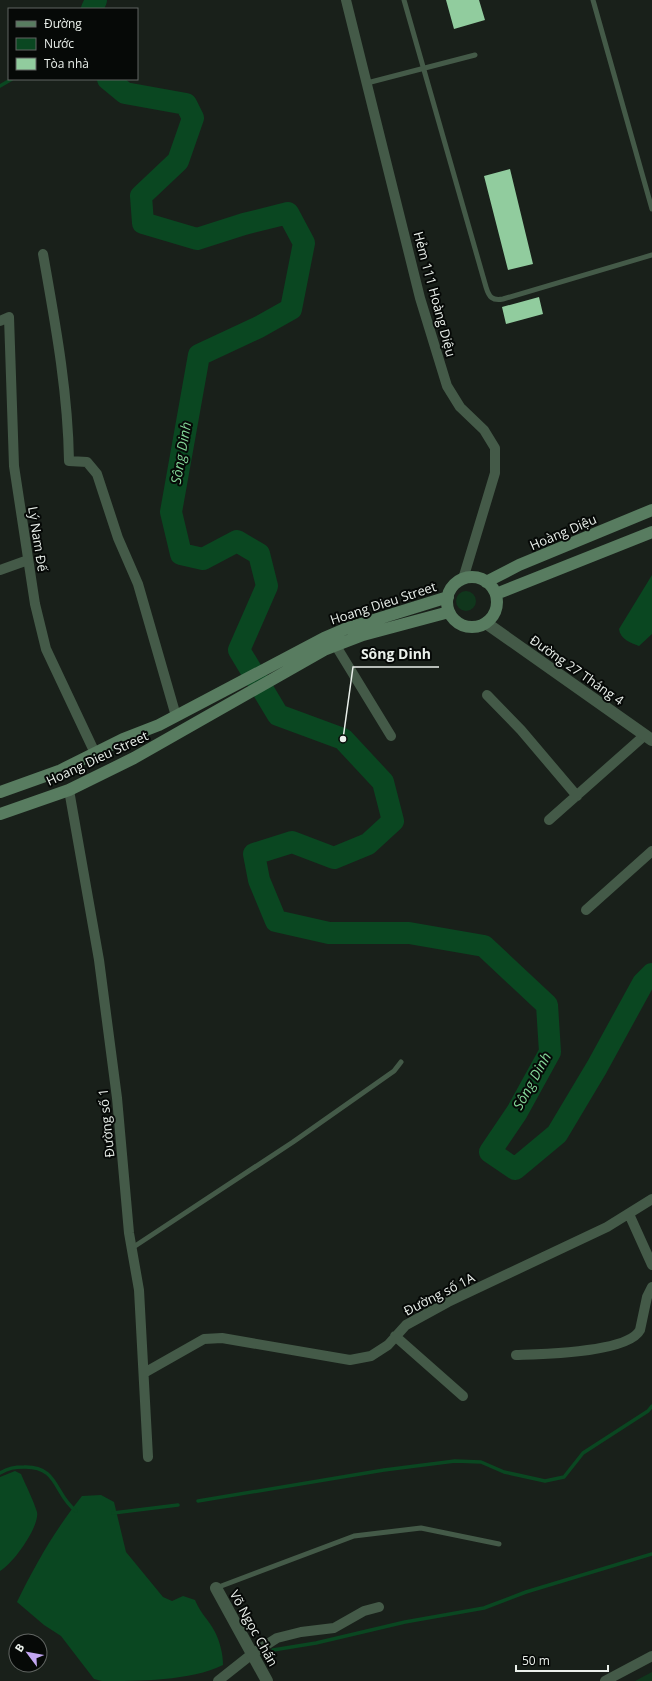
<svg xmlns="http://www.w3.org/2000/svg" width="652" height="1681" viewBox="0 0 652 1681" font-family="'Open Sans',sans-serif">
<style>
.green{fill:#10361c}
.water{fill:#0a4721}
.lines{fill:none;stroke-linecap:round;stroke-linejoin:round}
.stream{stroke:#0a4721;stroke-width:3.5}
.river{stroke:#0a4721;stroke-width:22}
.building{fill:#91cc9e}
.service{stroke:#445a48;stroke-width:5}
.minor{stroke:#445a48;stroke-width:10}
.tertiary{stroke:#445a48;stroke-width:12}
.secondary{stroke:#587c60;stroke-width:12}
.labels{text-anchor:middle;stroke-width:4;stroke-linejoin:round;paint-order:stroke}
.street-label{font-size:13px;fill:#eaf0eb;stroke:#060907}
.water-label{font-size:14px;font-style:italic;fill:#83d597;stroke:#060907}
.leader{fill:none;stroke:#eaf0eb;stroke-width:1.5}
.callout-dot{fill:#eaf0eb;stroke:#060907;stroke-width:1.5}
.callout-label{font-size:14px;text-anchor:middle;font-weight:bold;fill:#eaf0eb;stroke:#060907;stroke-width:4;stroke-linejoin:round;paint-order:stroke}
</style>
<rect width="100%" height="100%" fill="#19201a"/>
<path class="green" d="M456 601a10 10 0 1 1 20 0a10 10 0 1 1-20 0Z
M652,1672V1681H635Z"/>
<path class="water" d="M652,575V634L639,646C631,643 620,639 619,629Z
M15,1471L21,1474C26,1486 33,1499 37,1512C40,1526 13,1564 0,1571V1477Z
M101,1495L114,1502L126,1552L163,1597L172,1601L183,1596L195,1600C200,1613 209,1620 215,1632C220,1642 223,1654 223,1665C191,1681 138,1681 102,1681L94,1679L61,1636L44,1625L17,1602C36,1563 55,1530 82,1496Z"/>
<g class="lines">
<path class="stream" d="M0,86L12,79
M0,1473C9,1468 14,1467 24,1467C59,1466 54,1495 76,1511
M198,1501L384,1470L455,1461L481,1462L504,1472L545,1481L564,1477L583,1453L648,1411L652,1406
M113,1513L178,1505
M273,1650L316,1643L405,1622L484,1608L526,1592L652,1554"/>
<path class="river" d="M92,9L96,0
M108,79L125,93L186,104L193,118L178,161L141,196L143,223L197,239L244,224L288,213L304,243L291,309L259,327L199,355L171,512L181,554L203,559L237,541L259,554L267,586L239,650L278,715L343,739L383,782L393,821L368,844L334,858L292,842L254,854L259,880L276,921L329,933H409L484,946L547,1005L550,1052L517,1112L490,1152L515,1169L557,1134L597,1067L643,983L652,974"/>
</g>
<path class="building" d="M446,0H479L485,20L454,29Z
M510,169L533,264L508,270L484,176Z
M539,297L543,314L506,324L502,307Z"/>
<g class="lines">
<path class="service" d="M404,0L486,287C489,297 492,301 503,299L652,255
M593,0L652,209
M367,83L475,55
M132,1248L293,1142L394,1071L401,1062
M216,1588L354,1536L421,1528L499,1544"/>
<path class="minor" d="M346,0L420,298L447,386L460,407L484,430L495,448V473L463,579
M43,254C55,322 68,391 69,461L87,462L97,474L118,538L138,584L176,716
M0,321L9,317L14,466L35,604L46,649L95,753
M0,570L28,560
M336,646L391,736
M487,695L521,730L577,796
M69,790L99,960L117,1098L129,1233L139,1290L148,1457
M549,820L645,735
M586,910L652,851
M629,1214L652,1265
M395,1336L463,1396
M516,1355C541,1354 628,1353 640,1330L647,1297L652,1287
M144,1373L204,1339L222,1338L350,1360L371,1356L388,1345L406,1325L448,1302L607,1227L652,1199
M218,1681L252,1654L277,1638L301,1632L334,1628L364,1611L379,1607
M605,1681L652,1656"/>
<path class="tertiary" d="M486,623L652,740
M216,1588L267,1681"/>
<path class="secondary" d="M447 602a25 25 0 1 1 50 0a25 25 0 1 1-50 0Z
M486,582L519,565L652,510
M496,594L652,532
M0,792L59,771L123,739L159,725L324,638L345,629L448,597
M0,814L69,790L134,758L324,650L363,635L449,612"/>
</g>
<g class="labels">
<g class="street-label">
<text transform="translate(435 294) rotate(75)" y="5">Hẻm 111 Hoàng Diệu</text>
<text transform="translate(563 532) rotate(-23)" y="5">Hoàng Diệu</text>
<text transform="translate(38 539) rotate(81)" y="5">Lý Nam Đế</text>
<text transform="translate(383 603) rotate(-18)" y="5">Hoang Dieu Street</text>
<text transform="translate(577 670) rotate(35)" y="5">Đường 27 Tháng 4</text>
<text transform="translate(97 758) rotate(-25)" y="5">Hoang Dieu Street</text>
<text transform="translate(106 1123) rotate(-96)" y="5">Đường số 1</text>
<text transform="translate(439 1294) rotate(-27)" y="5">Đường số 1A</text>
<text transform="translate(254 1628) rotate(61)" y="5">Võ Ngọc Chấn</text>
</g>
<g class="water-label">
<text transform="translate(181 453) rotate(-80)" y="5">Sông Dinh</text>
<text transform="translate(532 1081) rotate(-61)" y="5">Sông Dinh</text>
</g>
</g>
<path class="leader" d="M343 739L353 667H439"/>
<circle class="callout-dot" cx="343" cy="739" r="4"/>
<g class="callout-label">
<text x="396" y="659">Sông Dinh</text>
</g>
<rect x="8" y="8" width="130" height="72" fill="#060907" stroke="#616562"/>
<rect x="16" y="21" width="20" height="6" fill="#587c60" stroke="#616562"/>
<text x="44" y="28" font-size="12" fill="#eaf0eb">Đường</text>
<rect x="16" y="38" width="20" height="12" fill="#0a4721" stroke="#616562"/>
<text x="44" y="48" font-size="12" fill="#eaf0eb">Nước</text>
<rect x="16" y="58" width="20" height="12" fill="#91cc9e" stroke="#616562"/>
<text x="44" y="68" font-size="12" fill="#eaf0eb">Tòa nhà</text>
<g transform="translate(28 1653) rotate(302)"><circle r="19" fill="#060907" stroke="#616562"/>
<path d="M0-3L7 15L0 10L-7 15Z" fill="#c3a7f2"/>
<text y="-6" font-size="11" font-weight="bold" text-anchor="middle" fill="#eaf0eb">B</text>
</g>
<path d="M516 1665v6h92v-6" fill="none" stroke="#eaf0eb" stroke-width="2"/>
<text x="522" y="1665" font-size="12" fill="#eaf0eb" stroke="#060907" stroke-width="3" paint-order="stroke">50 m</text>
</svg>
